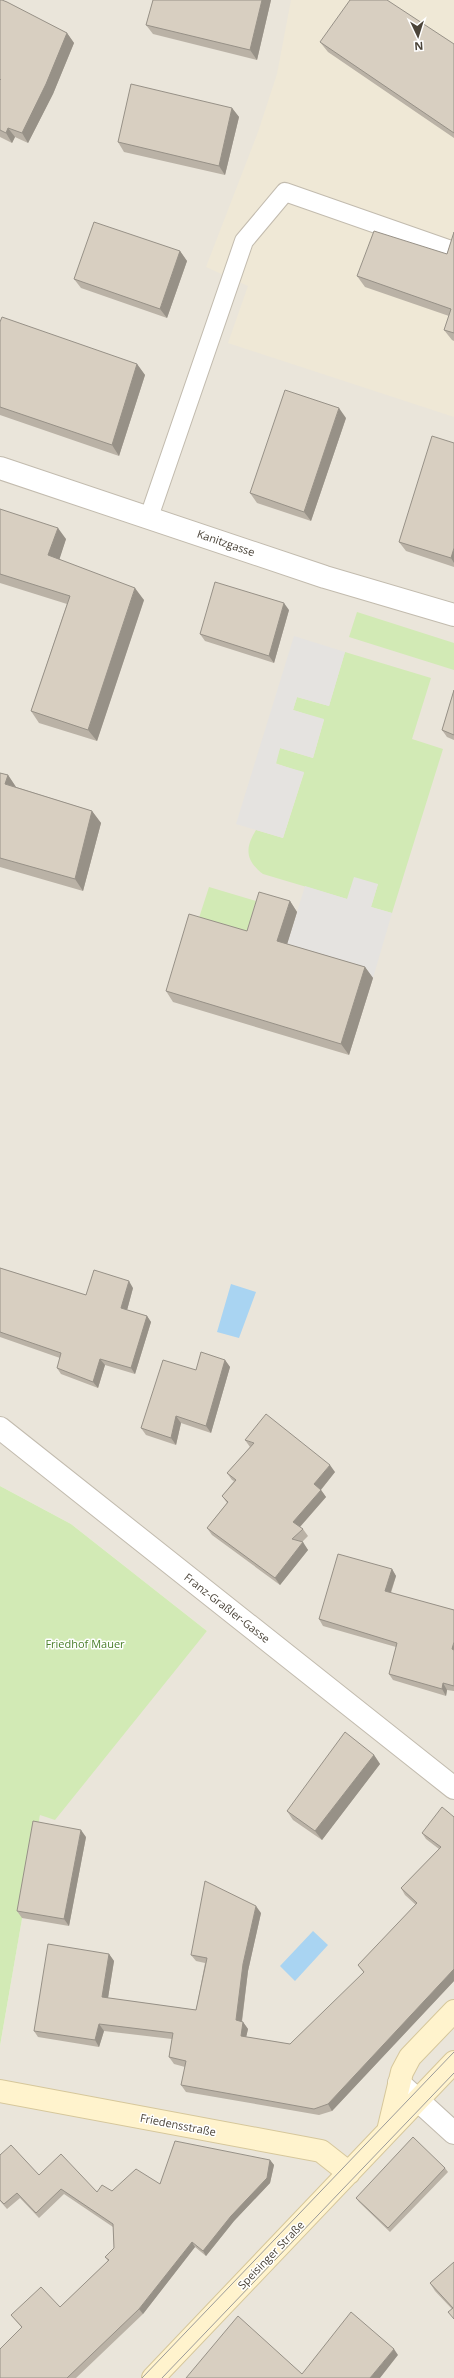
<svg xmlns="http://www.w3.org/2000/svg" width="454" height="2378" viewBox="0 0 454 2378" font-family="'Open Sans',sans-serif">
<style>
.residential{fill:#eae5da}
.education{fill:#efe8d6}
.green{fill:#d2eab5}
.parking{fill:#e5e3e0}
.water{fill:#a9d4f2}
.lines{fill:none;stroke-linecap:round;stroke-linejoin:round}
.lane-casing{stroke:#c2bbae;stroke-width:20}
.street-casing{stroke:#c2bbae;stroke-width:24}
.secondary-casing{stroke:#d6c79b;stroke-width:24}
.lane{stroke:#fff;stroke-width:18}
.street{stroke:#fff;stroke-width:22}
.secondary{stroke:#fff3cd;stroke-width:22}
.tram{stroke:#9a9a9a;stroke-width:1}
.wall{fill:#bab2a6}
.shaded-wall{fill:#979187}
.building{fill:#d8cfc1;stroke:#979187}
.labels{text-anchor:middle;stroke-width:3;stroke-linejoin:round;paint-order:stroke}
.street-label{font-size:11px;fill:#4b4439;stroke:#fff}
.park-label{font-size:11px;fill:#4a7f2a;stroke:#fff}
</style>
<rect width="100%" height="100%" fill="#f6f3ec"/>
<path class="residential" d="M0,0H454V2378H0V2046L40,1814L207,1631L71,1524L0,1486Z"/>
<path class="education" d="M291,0H454V417L228,343L248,286L206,267L258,132L277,74Z"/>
<path class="green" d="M357,612L454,643V670L349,637Z
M345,652L431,678L412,739L443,749L392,913L371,907L378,884L347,899L263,874C245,860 245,848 256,830L283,838L304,773L275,763L280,748L313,758L324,720L293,710L297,697L329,706Z
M209,887L256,901L245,939L197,924Z
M0,1486L71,1524L207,1631L55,1820L40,1815L0,2046Z"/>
<path class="parking" d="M294,636L345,652L329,706L297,697L293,710L324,719L313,758L280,748L276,764L304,772L283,838L236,824Z
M354,877L378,884L371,907L392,913L373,978L276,949L289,938L305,886L347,899Z"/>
<path class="water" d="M231,1284L256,1292L239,1338L217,1332Z
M313,1931L328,1945L295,1981L280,1966Z"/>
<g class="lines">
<defs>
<path id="lane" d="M149,517L244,241L285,192L448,249"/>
<path id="street" d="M0,468L325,577L454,615
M0,1428L454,1788
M399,2083L454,2133"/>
<path id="secondary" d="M0,2091L321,2151L349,2173
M388,2131L402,2072L410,2057L454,2011
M153,2378L454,2062"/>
</defs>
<use href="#lane" class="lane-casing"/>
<use href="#street" class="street-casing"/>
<use href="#secondary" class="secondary-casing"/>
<use href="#lane" class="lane"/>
<use href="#street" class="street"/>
<use href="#secondary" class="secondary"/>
<path class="tram" d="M142,2378L454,2052
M162,2378L454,2073"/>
</g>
<path class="wall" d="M0,0L67,33L74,43L53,94L28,143L15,137L12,143L0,137Z
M153,0H271L257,60L153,34L146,25Z
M320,42L454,44V138L328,52Z
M232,108L239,117L225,175L124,152L118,142Z
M454,232V341L452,340L444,330L449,316L365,287L357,276L447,254Z
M180,251L187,261L167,318L81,288L74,279Z
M0,322L137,364L145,375L119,456L0,415Z
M346,418L311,521L257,503L250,493Z
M454,443V567L406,551L399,542Z
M0,509L66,539L59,559L144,600L97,741L39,723L31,711L67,604L0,583Z
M289,610L274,663L205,641L200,634Z
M454,690V740L447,737L442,730Z
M0,773L8,775L16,787L92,811L101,823L83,891L0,867Z
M290,901L297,912L287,944L365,967L373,978L349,1055L173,1002L166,991L247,931Z
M0,1268L86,1295L133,1288L127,1310L147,1316L151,1322L135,1374L105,1365L98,1388L61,1374L57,1368L60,1358L0,1337Z
M225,1360L230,1367L211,1433L181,1423L176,1445L146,1435L141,1428L196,1370Z
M245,1440L335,1472L321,1490L326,1497L300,1527L303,1529L308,1536L302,1542L308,1550L280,1585L212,1535L207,1528L227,1503L222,1496L234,1481L232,1480L227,1473L250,1447Z
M392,1569L396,1576L391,1593L454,1610V1691L447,1690L446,1696L393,1680L389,1674L396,1647L323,1626L319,1619Z
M374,1755L380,1764L322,1840L293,1820L287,1811Z
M454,1817V1981L332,2111L319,2115L186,2092L181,2085L185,2067L174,2064L169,2057L172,2039L104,2031L99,2047L38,2037L34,2031L109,1954L114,1961L108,1998L196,2010L205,1963L196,1961L191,1955L261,1913L248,1971L242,2022H243L248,2029L246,2037L290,2044L364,1973L358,1965L416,1905L405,1895L401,1888L439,1849L426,1839L422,1833Z
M86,1837L69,1926L22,1918L17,1911Z
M0,2155L39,2175L97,2192L112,2191L160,2184L270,2160L274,2165L270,2183L234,2221L206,2256L195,2247L143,2314L76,2378H0L22,2328L11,2315L60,2307L108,2261L105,2257L114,2248L113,2227L64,2194L39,2218L20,2198L7,2209L0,2201Z
M445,2168L448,2172L390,2232L359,2202L356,2198Z
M454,2262V2319L452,2309L435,2291L430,2283Z"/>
<path class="shaded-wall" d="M262,0H271L257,60L250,50Z
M67,33L74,43L53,94L28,143L22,133Z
M232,108L239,117L225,175L219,166Z
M8,128L15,137L12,143L6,133Z
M180,251L187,261L167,318L160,309Z
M137,364L145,375L119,456L112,445Z
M339,408L346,418L311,521L304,512Z
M58,528L66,539L57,567L48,555Z
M454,548V563L451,558Z
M135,588L144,600L97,741L88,730Z
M284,603L289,610L274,663L269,656Z
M8,775L16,787L5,784Z
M92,811L101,823L83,891L75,879Z
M290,901L297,912L285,951L277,941Z
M365,967L373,978L349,1055L341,1044Z
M129,1281L133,1288L126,1314L121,1308Z
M147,1316L151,1322L135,1374L131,1368Z
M100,1359L105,1365L98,1388L93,1382Z
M225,1360L230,1367L211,1433L206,1426Z
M176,1416L181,1423L176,1445L171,1438Z
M330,1465L335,1472L319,1492L314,1484Z
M321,1490L326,1497L298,1529L293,1522Z
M303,1542L308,1550L280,1585L275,1578Z
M392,1569L396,1576L389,1597L385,1591Z
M454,1642V1652L452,1649Z
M443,1683L447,1690L446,1696L442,1689Z
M374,1755L380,1764L322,1840L315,1831Z
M81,1830L86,1837L69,1926L64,1919Z
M256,1906L261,1913L248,1971L241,2027L236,2020L243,1964Z
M109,1954L114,1961L107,2004L102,1997Z
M454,1969V1981L332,2111L328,2104Z
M243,2022L248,2029L245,2042L241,2036Z
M99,2024L104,2031L99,2047L95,2040Z
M270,2160L274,2165L270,2183L234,2221L206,2256L203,2251L231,2216Z
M192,2242L195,2247L143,2314L139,2309Z
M394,2349L398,2355L380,2378H370Z"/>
<path class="building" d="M0,0H2L7,2L67,33L46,84L22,133L8,128L6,133L0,130V79L1,80L0,79Z
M153,0H262L250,50L146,25Z
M350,0H387L454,44V133L320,42Z
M131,84L232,108L219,166L118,142Z
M94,222L180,251L160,309L74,279Z
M374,231L447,254L454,232V333L444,330L451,309L357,276Z
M2,317L137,364L112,445L0,407V322Z
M285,390L339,408L304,512L250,493Z
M432,436L454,443V548L451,558L399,542Z
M0,509L58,528L48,555L135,588L88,730L31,711L70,596L0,574Z
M215,582L284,603L269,656L200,634Z
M454,690V735L442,730Z
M0,773L8,775L5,784L92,811L75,879L0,858Z
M259,892L290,901L277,941L365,967L341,1044L166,991L189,914L247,931Z
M0,1268L86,1295L94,1270L129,1281L121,1308L147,1316L131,1368L100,1359L93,1382L57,1368L61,1353L0,1332Z
M201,1352L225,1360L206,1426L176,1416L171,1438L141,1428L163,1360L196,1370Z
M266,1414L330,1465L314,1484L321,1490L293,1522L303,1529L292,1539L303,1542L275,1578L207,1528L228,1502L222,1496L236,1480L227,1473L254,1443L245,1440Z
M338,1554L392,1569L385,1591L454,1610V1642L452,1649L454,1650V1686L443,1683L442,1689L389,1674L397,1643L319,1619Z
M345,1732L374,1755L315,1831L287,1811Z
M442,1807L454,1817V1969L328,2104L314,2109L181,2085L186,2061L169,2057L173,2033L99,2024L95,2040L34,2031L48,1944L109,1954L102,1997L196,2010L207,1958L191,1955L205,1881L256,1906L243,1964L236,2020L243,2022L241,2036L290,2044L364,1972L358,1965L417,1903L401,1888L441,1847L422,1833Z
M33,1821L81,1830L64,1919L17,1911Z
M413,2137L445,2168L388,2228L356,2198Z
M175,2141L270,2160L267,2178L231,2216L203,2251L192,2242L139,2309L67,2378H0V2349L22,2327L11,2315L41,2287L60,2307L109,2260L105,2257L114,2248L113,2224L61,2189L36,2213L17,2193L4,2204L0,2200V2155L11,2145L39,2175L61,2154L97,2192L102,2185L112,2191L136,2169L160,2184Z
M454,2262V2319L448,2312L453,2308L430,2283Z
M351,2312L394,2349L370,2378H186L238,2316L302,2374Z"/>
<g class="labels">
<g class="street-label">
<text transform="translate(226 543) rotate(19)" y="4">Kanitzgasse</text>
<text transform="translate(227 1608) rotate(38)" y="4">Franz-Graßler-Gasse</text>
<text transform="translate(178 2125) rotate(11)" y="4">Friedensstraße</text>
<text transform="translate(271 2255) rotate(-46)" y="4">Speisinger Straße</text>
</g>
<g class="park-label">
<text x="85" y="1648">Friedhof Mauer</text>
</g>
</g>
<g transform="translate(418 36) rotate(176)" stroke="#ffffff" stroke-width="3" paint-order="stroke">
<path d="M0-3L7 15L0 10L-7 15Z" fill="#4b4439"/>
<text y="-6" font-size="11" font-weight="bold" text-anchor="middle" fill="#4b4439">N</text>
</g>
</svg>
